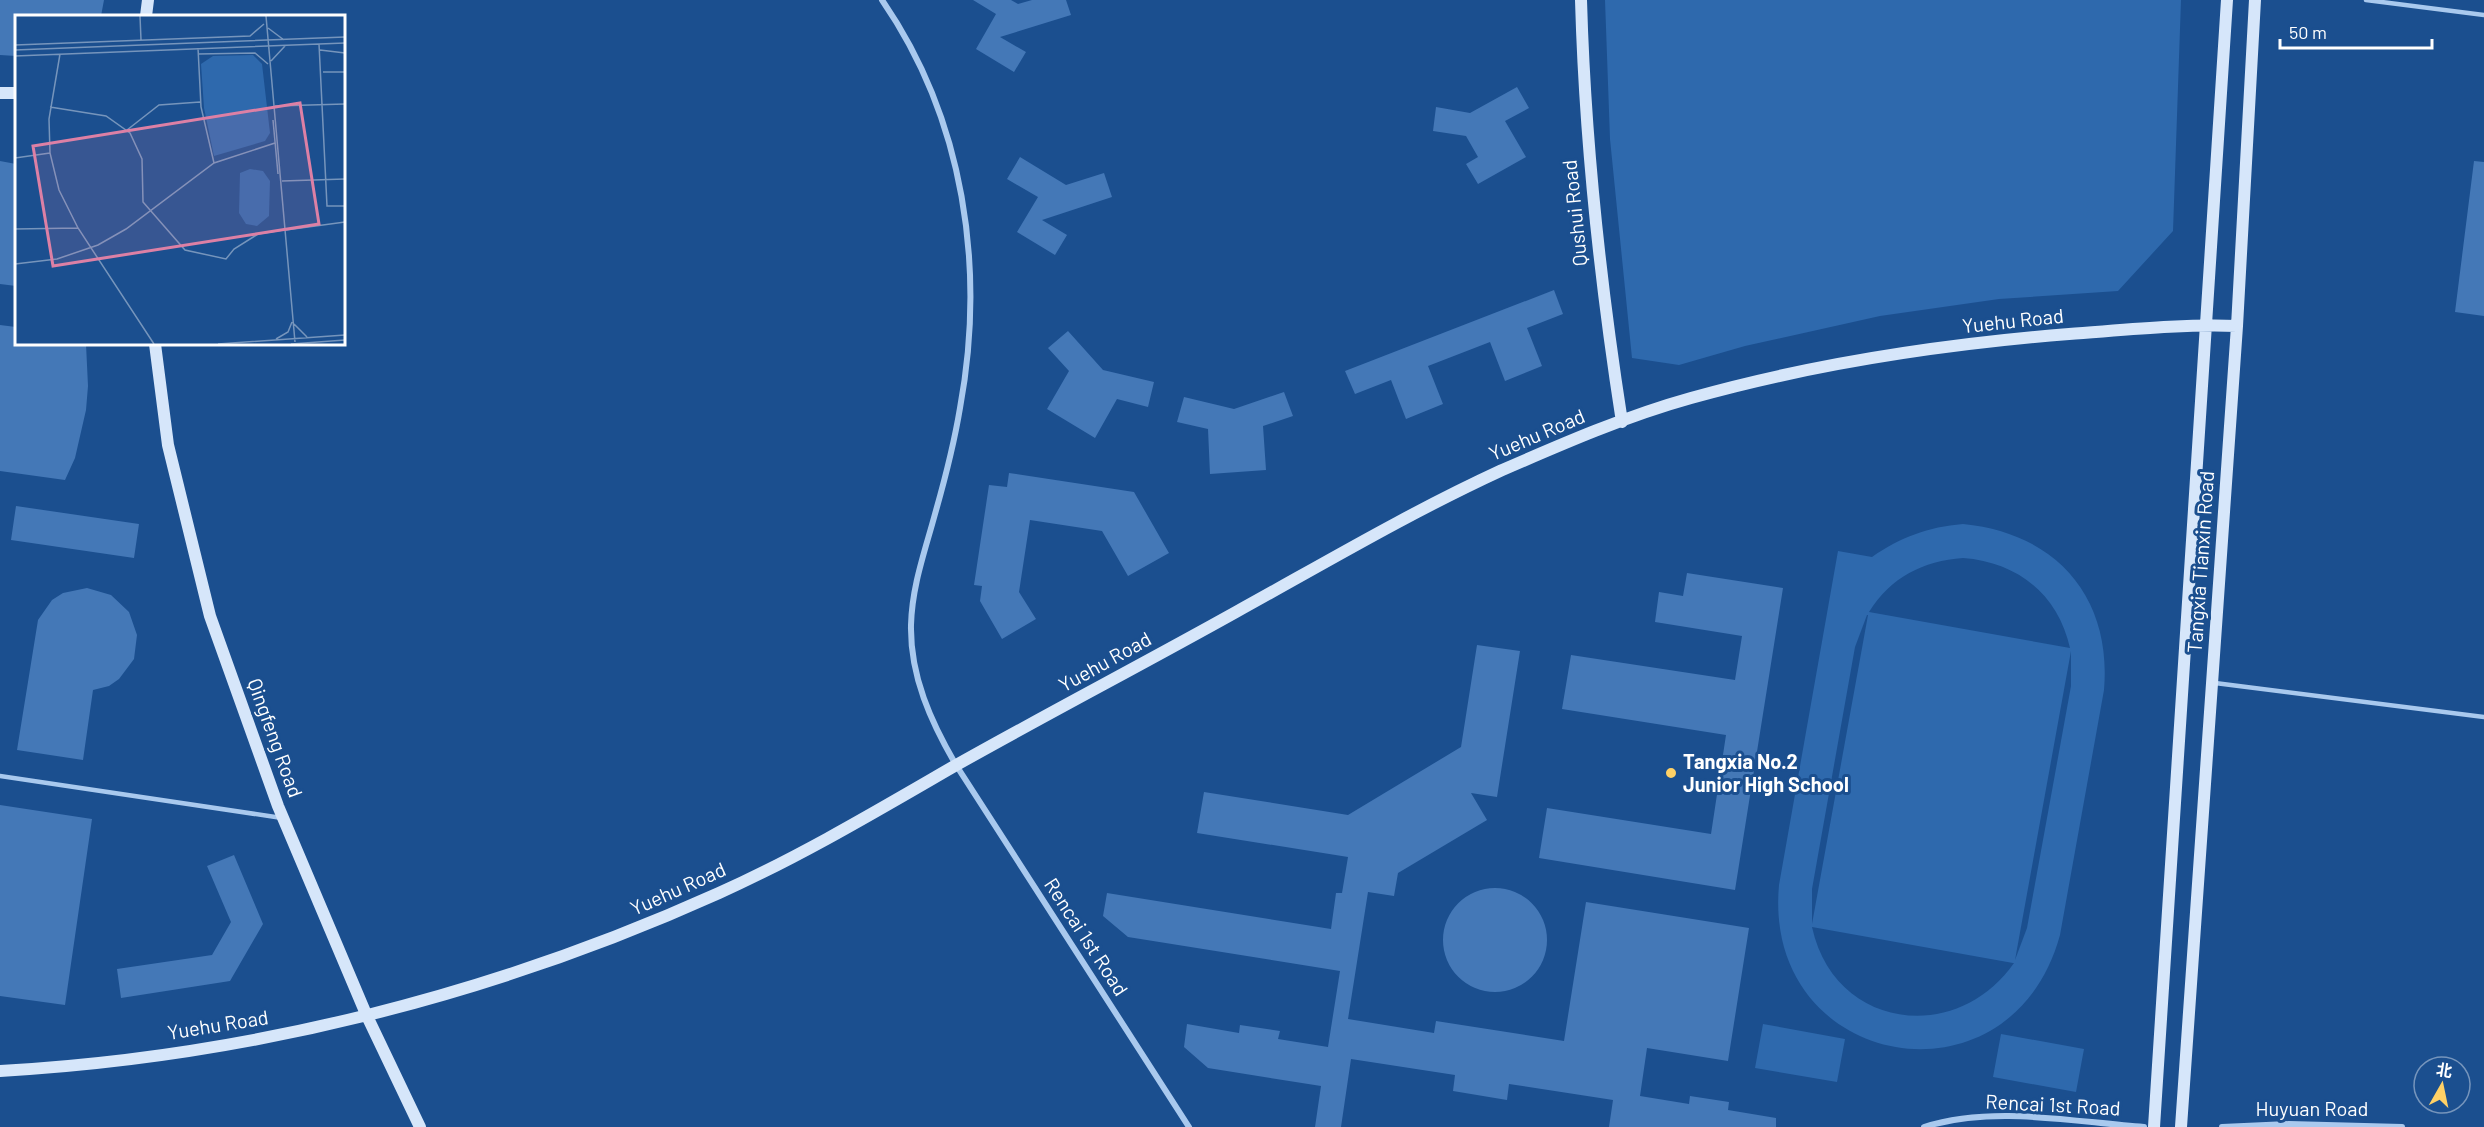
<svg xmlns="http://www.w3.org/2000/svg" width="2484" height="1127" viewBox="0 0 2484 1127" font-family="Barlow,'Noto Sans SC',sans-serif">
<style>
.green{fill:#2e69ad;fill-rule:evenodd}
.building{fill:#4478b7}
.lines{fill:none;stroke-linecap:round;stroke-linejoin:round}
.lane{stroke:#a9c9ee;stroke-width:4.5}
.street{stroke:#a9c9ee;stroke-width:6}
.secondary{stroke:#d6e6fa;stroke-width:12}
.poi-dot{fill:#ffd166;stroke:#1b4f8f;stroke-width:2}
.labels{text-anchor:middle;stroke-width:6;stroke-linejoin:round;paint-order:stroke}
.street-label{font-size:20px;fill:#fff;stroke:#1b4f8f}
.poi-label{font-size:20px;font-weight:bold;fill:#fff;stroke:#1b4f8f;text-anchor:start}
.inset-road{fill:none;stroke:#7695bc;stroke-width:1.5}
.view{fill:#dd80a5;fill-opacity:0.15;stroke:#dd80a5;stroke-width:3}
.inset-edge{fill:none;stroke:#fff;stroke-width:3}
</style>
<rect width="100%" height="100%" fill="#1b4f8f"/>
<path class="green" d="M1605,0H2181L2173,231L2118,291L1999,299L1880,316L1745,346L1679,365L1632,358L1610,139Z
M1963,524C2056,533 2112,597 2104,690L2060,935C2011,1115 1762,1070 1779,885L1838,551L1872,557C1901,537 1928,527 1963,524ZM1963,558C2017,562 2058,594 2070,648L1869,612C1891,577 1923,561 1963,558ZM1867,615H1868L1812,924V889L1855,647ZM2071,651V686L2027,928L2015,960ZM1812,927L2013,963H2014C1956,1046 1834,1029 1812,927Z
M1763,1024L1845,1039L1837,1082L1755,1068Z
M2001,1034L2084,1049L2076,1092L1993,1077Z"/>
<path class="building" d="M0,0H104L101,16H16V56L0,55Z
M973,0H1011L1018,4L1032,0H1066L1071,15L1000,37L1026,52L1014,72L976,49L996,14Z
M1517,87L1529,108L1505,121L1526,157L1478,184L1466,164L1478,157L1466,136L1433,131L1436,107L1470,113Z
M1020,157L1066,185L1104,173L1112,197L1042,220L1067,235L1055,255L1017,232L1038,197L1007,179Z
M0,161L16,164V286L0,284Z
M2474,161L2484,162V316L2455,312Z
M1554,290L1563,314L1527,328L1542,366L1505,381L1490,342L1428,366L1443,404L1406,419L1391,380L1355,394L1345,371Z
M0,325L16,327V344H86L88,386L86,410L75,458L65,480L0,471Z
M1068,331L1103,370L1154,382L1148,407L1117,399L1095,438L1047,409L1069,371L1048,348Z
M1284,392L1293,416L1263,426L1266,470L1210,474L1208,429L1177,422L1184,397L1234,409Z
M1009,473L1134,492L1169,553L1128,576L1102,531L1030,520L1019,592L1036,619L1002,639L980,601L982,586L974,585L989,485L1007,487Z
M16,506L139,524L134,558L11,540Z
M1687,573L1783,588L1735,890L1539,858L1547,808L1711,834L1726,735L1562,709L1571,655L1735,680L1742,636L1655,622L1659,592L1683,596Z
M87,588L111,595L129,612L137,635L134,659L119,679L109,686L93,690L83,760L17,750L38,620L52,600L63,593Z
M1477,645L1520,651L1497,797L1471,793L1487,820L1398,873L1394,896L1368,892L1348,1019L1434,1033L1436,1021L1564,1041L1586,902L1749,928L1728,1061L1647,1048L1640,1096L1689,1104L1690,1096L1729,1102L1728,1110L1776,1118V1127H1609L1613,1100L1509,1084L1507,1100L1453,1091L1455,1075L1351,1059L1341,1127H1315L1321,1086L1208,1068L1184,1047L1187,1024L1239,1033L1240,1025L1280,1031L1278,1039L1328,1047L1340,971L1128,937L1103,916L1107,893L1331,929L1336,893H1342L1348,857L1197,833L1204,792L1348,815L1461,747Z
M0,805L92,819L65,1005L0,996Z
M234,855L263,924L230,981L121,998L117,969L212,955L231,922L207,866Z
M1443 940a52 52 0 1 1 104 0a52 52 0 1 1-104 0Z"/>
<g class="lines">
<path class="lane" d="M2366,0L2484,15
M2215,683L2484,717
M0,776L282,818"/>
<path class="street" d="M882,0C964,119 986,268 960,408C954,444 945,479 935,514C925,551 912,586 911,625C910,676 931,722 956,765L1189,1127
M1924,1127C1994,1105 2073,1122 2144,1127
M2222,1127L2289,1124L2402,1127"/>
<path class="secondary" d="M1581,0C1585,142 1600,281 1622,422
M146,16L148,0
M0,93H16
M155,344L168,445L210,616L278,806L366,1014L420,1127
M0,1071C248,1057 493,995 719,893C799,857 875,812 951,768C1045,715 1141,665 1236,612C1323,564 1409,513 1500,471C1562,444 1626,416 1691,398C1812,364 1945,344 2069,334C2125,330 2181,324 2237,326
M2154,1127L2227,0
M2181,1127L2237,326L2255,0"/>
</g>
<circle class="poi-dot" cx="1671" cy="773" r="6"/>
<g class="labels">
<g class="street-label">
<text transform="translate(1575 213) rotate(-96)" y="7">Qushui Road</text>
<text transform="translate(2013 321) rotate(-6)" y="7">Yuehu Road</text>
<text transform="translate(1537 435) rotate(-23)" y="7">Yuehu Road</text>
<text transform="translate(2201 562) rotate(-86)" y="7">Tangxia Tianxin Road</text>
<text transform="translate(1105 662) rotate(-29)" y="7">Yuehu Road</text>
<text transform="translate(275 738) rotate(70)" y="7">Qingfeng Road</text>
<text transform="translate(678 889) rotate(-24)" y="7">Yuehu Road</text>
<text transform="translate(1086 937) rotate(57)" y="7">Rencai 1st Road</text>
<text transform="translate(218 1025) rotate(-9)" y="7">Yuehu Road</text>
<text transform="translate(2053 1105) rotate(3)" y="7">Rencai 1st Road</text>
<text x="2312" y="1116">Huyuan Road</text>
</g>
<g class="poi-label">
<text x="1683" y="769">Tangxia No.2<tspan x="1683" dy="23">Junior High School</tspan></text>
</g>
</g>
<g transform="translate(15 15)">
<rect width="330" height="330" fill="#1b4f8f"/>
<path d="M238,40L247,49L255,118L250,126L199,141L189,93L186,49L198,41ZM235,154L248,156L255,166L254,201L242,211L231,209L224,198L225,158Z" fill="#2e69ad"/>
<path class="inset-road" d="M125,1L126,25M251,1L280,327M253,13L269,25M304,29L312,191H330M0,30L235,21L249,9M183,33L186,92L199,148M0,35L330,22M305,35L330,38M45,39L34,104L35,138L44,175L63,213L139,329M183,39L240,38L253,49M0,41L330,28M256,46L270,31M308,57H330M260,91L330,89M35,92L91,101L115,118L127,144L128,187L170,235L211,244L219,234L243,219L268,215M258,105L263,159M112,115L144,90L185,87M0,143L35,138M267,166L330,164M0,214L63,213M271,215L330,207M0,249L42,244L83,230L111,214L199,148L260,128M279,309L292,322M261,324L273,317L277,307M203,329L330,320M276,329L330,325"/>
<path class="view" d="M285,88L304,209L38,251L18,131Z"/>
<rect width="330" height="330" class="inset-edge"/>
</g>
<g transform="translate(2442 1085) rotate(9)"><circle r="28" fill="#1b4f8f" stroke="#7695bc" stroke-width="1.5"/>
<path d="M0-4.5L10 22L0 15L-10 22Z" fill="#ffd166"/>
<text y="-9" font-size="16" font-weight="bold" text-anchor="middle" fill="#ffffff">北</text>
</g>
<path d="M2280 39v9h152v-9" fill="none" stroke="#ffffff" stroke-width="3"/>
<text x="2289" y="39" font-size="18" fill="#ffffff" stroke="#1b4f8f" stroke-width="4.5" paint-order="stroke">50 m</text>
</svg>
